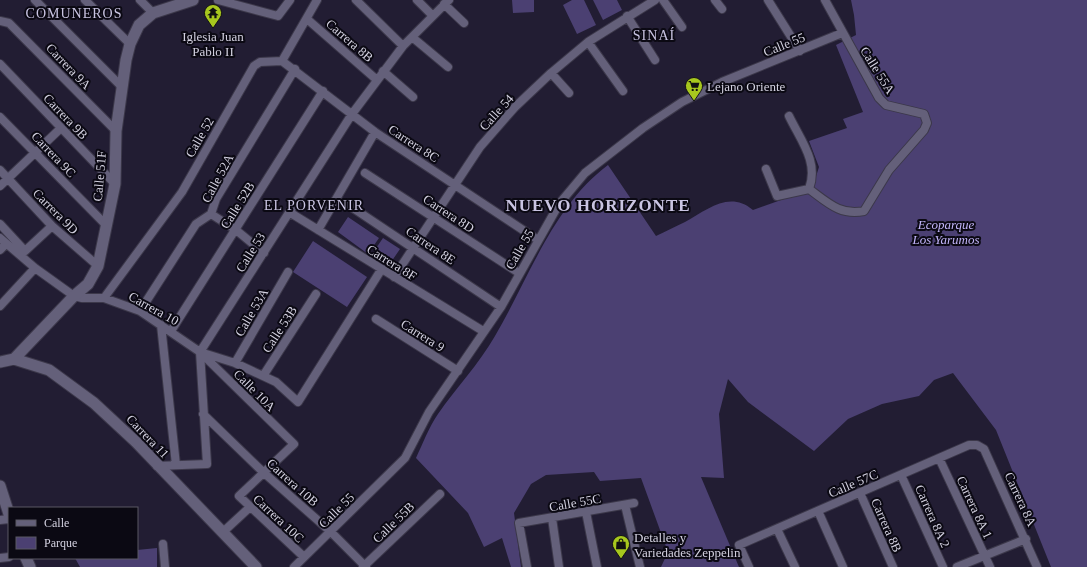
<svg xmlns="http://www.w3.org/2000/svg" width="1087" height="567" viewBox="0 0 1087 567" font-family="Georgia,serif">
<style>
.green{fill:#4b4072}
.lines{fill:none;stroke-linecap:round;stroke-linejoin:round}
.street-casing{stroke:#3c384a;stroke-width:10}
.secondary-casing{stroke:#3c384a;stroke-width:13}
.street{stroke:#64607a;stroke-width:8}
.secondary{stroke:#64607a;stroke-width:11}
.labels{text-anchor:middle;stroke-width:4;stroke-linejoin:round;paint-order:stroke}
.poi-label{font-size:13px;fill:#d4d2e1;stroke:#0b0913;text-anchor:start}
.street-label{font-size:13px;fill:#d4d2e1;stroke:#0b0913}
.park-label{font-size:13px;font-style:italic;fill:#c2b5f9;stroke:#0b0913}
.neighbourhood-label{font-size:14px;letter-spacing:1px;fill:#c9c4e2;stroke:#0b0913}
.district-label{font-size:17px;font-weight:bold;letter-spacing:1px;fill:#c9c4e2;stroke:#0b0913}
</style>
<rect width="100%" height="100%" fill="#221d33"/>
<path class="green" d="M512,0H534V12L513,13Z
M572,0H584L596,25L577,34L563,5Z
M593,0H617L622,10L603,20Z
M851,0H1087V567H1051L996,430L953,373L934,380L919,396L882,404L848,419L814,451L748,402L728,379L719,414L724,478L701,477L739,567H661L668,552L641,478L600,481L594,472L546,475L531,484L514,513L521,567H511L502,538L484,547L468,513L416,458C423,443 429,427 438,414C456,388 479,364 495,336C529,278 553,206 608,165L656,236C666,231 675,227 685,222C707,210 729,190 753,210L812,189L819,167L809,141L847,128L843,119L863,112L836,45L856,35L854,15Z
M348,217L379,238L368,254L338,232Z
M383,238L400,249L387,268L370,257Z
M313,241L367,277L347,307L293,272Z
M157,548V567H80L75,558H137V550Z"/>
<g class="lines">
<defs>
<path id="street" d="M35,0L122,87
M85,0L130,44
M140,0L153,13
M218,0L278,16L290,0
M356,0L403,46
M417,0L433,16
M663,0L682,27
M715,0L722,9
M768,0L800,51
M444,4L464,23
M627,16L655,60
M307,19L377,80
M0,21L9,23L116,131
M412,37L448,67
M588,42L623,91
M282,61L375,132L538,240
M282,61L317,0
M0,64L115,184
M383,71L413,97
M551,73L569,93
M789,116C801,141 819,162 809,189
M0,117L107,226
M766,169L777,196L809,189
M0,170L52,226L98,266
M365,173L519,273
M0,186L61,128
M809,189C827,202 840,216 864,211L889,170L924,130L927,123L924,114L886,105L879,98L825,0
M347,204L501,307
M289,212L483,331
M211,214L236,230L264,253
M0,224L25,251L52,226
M318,230L375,132
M0,238L35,268L74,296L82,298H104L140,311L200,352L235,363L276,382L298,402L381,270
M0,250L6,244
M394,277L480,147L515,107L551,73L588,42L655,0
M104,298L182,192L254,66L260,62L282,61
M0,306L35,268
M140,311L196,224L211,214L216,199L295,69
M376,319L458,371
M161,325L176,465
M171,331L323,91
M201,353L294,444L239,496L304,557
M235,363L288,272
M263,376L316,294
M203,414L263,472L331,532L366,567
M939,458L990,567
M157,466L207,464L200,352L352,114L403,46L449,0
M901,475L943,567
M860,493L893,567
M625,505L640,567
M818,511L843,567
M586,512L597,567
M552,518L559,567
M0,520L9,519
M777,529L795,567
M223,532L250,507
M163,544L165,567
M0,558L9,557
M294,567L405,458L429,412L501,307L559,204L585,173L643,128L682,102L722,82L842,33
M363,567L440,494
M527,567L519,523L634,503
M749,567L739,545L969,445H977L984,449L1037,567
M957,567L1026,539"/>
<path id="secondary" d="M14,359L74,296L88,284L98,266L115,184L116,131L126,60L130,44L139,25L153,13L193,0
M0,362L14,359L49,370L94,403L136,442L256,567
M0,486L9,514
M26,558L30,567"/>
</defs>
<use href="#street" class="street-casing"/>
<use href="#secondary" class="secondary-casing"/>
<use href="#street" class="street"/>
<use href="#secondary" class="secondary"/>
</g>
<defs>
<symbol id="temple-pin" viewBox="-11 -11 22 30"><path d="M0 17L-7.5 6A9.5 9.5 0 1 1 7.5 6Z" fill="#a7c71e" stroke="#0b0913"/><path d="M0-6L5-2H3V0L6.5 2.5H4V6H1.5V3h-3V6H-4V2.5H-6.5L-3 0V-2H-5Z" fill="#111"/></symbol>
<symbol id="supermarket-pin" viewBox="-11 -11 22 30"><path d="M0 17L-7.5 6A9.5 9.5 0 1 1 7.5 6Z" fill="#a7c71e" stroke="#0b0913"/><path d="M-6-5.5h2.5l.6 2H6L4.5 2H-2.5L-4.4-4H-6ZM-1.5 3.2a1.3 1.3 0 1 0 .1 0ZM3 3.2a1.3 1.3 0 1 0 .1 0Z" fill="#111"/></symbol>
<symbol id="shop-pin" viewBox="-11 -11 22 30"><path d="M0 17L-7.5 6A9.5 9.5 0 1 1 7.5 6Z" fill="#a7c71e" stroke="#0b0913"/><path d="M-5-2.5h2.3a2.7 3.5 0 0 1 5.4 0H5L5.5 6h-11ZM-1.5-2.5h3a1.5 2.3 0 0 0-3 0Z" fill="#111"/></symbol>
</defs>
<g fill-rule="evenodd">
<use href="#temple-pin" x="203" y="3" width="20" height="27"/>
<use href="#supermarket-pin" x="684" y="76" width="20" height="27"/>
<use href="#shop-pin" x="611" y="534" width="20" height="27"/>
</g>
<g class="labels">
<g class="poi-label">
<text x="213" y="41" text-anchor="middle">Iglesia Juan<tspan x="213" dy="15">Pablo II</tspan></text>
<text x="707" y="91">Lejano Oriente</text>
<text x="634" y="542">Detalles y<tspan x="634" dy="15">Variedades Zeppelin</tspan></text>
</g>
<g class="street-label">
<text transform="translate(350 40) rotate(41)" y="5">Carrera 8B</text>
<text transform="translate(784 44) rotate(-22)" y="5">Calle 55</text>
<text transform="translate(69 66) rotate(46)" y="5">Carrera 9A</text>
<text transform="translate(878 70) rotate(58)" y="5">Calle 55A</text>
<text transform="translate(496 112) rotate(-48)" y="5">Calle 54</text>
<text transform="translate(66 116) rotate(46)" y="5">Carrera 9B</text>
<text transform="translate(199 137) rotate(-60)" y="5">Calle 52</text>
<text transform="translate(414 143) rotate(33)" y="5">Carrera 8C</text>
<text transform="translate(54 154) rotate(46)" y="5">Carrera 9C</text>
<text transform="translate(99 176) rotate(-85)" y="5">Calle 51F</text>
<text transform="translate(217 178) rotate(-62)" y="5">Calle 52A</text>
<text transform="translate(237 205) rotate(-58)" y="5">Calle 52B</text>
<text transform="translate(56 211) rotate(45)" y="5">Carrera 9D</text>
<text transform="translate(449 213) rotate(33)" y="5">Carrera 8D</text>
<text transform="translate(431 245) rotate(34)" y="5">Carrera 8E</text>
<text transform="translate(519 249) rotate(-60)" y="5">Calle 55</text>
<text transform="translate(250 252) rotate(-58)" y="5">Calle 53</text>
<text transform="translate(392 262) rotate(32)" y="5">Carrera 8F</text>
<text transform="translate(154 308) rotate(29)" y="5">Carrera 10</text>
<text transform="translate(251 312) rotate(-60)" y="5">Calle 53A</text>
<text transform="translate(279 329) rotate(-57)" y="5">Calle 53B</text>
<text transform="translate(423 335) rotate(32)" y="5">Carrera 9</text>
<text transform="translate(255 390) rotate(45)" y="5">Calle 10A</text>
<text transform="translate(148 436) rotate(46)" y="5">Carrera 11</text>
<text transform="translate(293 482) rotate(42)" y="5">Carrera 10B</text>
<text transform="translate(853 483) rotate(-23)" y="5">Calle 57C</text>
<text transform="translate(1021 499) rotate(65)" y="5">Carrera 8A</text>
<text transform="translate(575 502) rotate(-10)" y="5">Calle 55C</text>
<text transform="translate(975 507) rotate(65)" y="5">Carrera 8A 1</text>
<text transform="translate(336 510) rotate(-45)" y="5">Calle 55</text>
<text transform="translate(933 516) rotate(66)" y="5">Carrera 8A 2</text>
<text transform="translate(279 518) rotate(43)" y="5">Carrera 10C</text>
<text transform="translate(393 522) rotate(-44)" y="5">Calle 55B</text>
<text transform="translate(887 525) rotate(66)" y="5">Carrera 8B</text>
</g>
<g class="park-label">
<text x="946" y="229">Ecoparque<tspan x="946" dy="15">Los Yarumos</tspan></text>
</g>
<g class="neighbourhood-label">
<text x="74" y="18">COMUNEROS</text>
<text x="654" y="40">SINAÍ</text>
<text x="314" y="210">EL PORVENIR</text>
</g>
<g class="district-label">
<text x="598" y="211">NUEVO HORIZONTE</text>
</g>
</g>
<rect x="8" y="507" width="130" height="52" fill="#0b0913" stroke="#5b5965"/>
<rect x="16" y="520" width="20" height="6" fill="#64607a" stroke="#5b5965"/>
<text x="44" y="527" font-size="12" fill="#d4d2e1">Calle</text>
<rect x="16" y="537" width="20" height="12" fill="#4b4072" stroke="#5b5965"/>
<text x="44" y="547" font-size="12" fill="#d4d2e1">Parque</text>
</svg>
